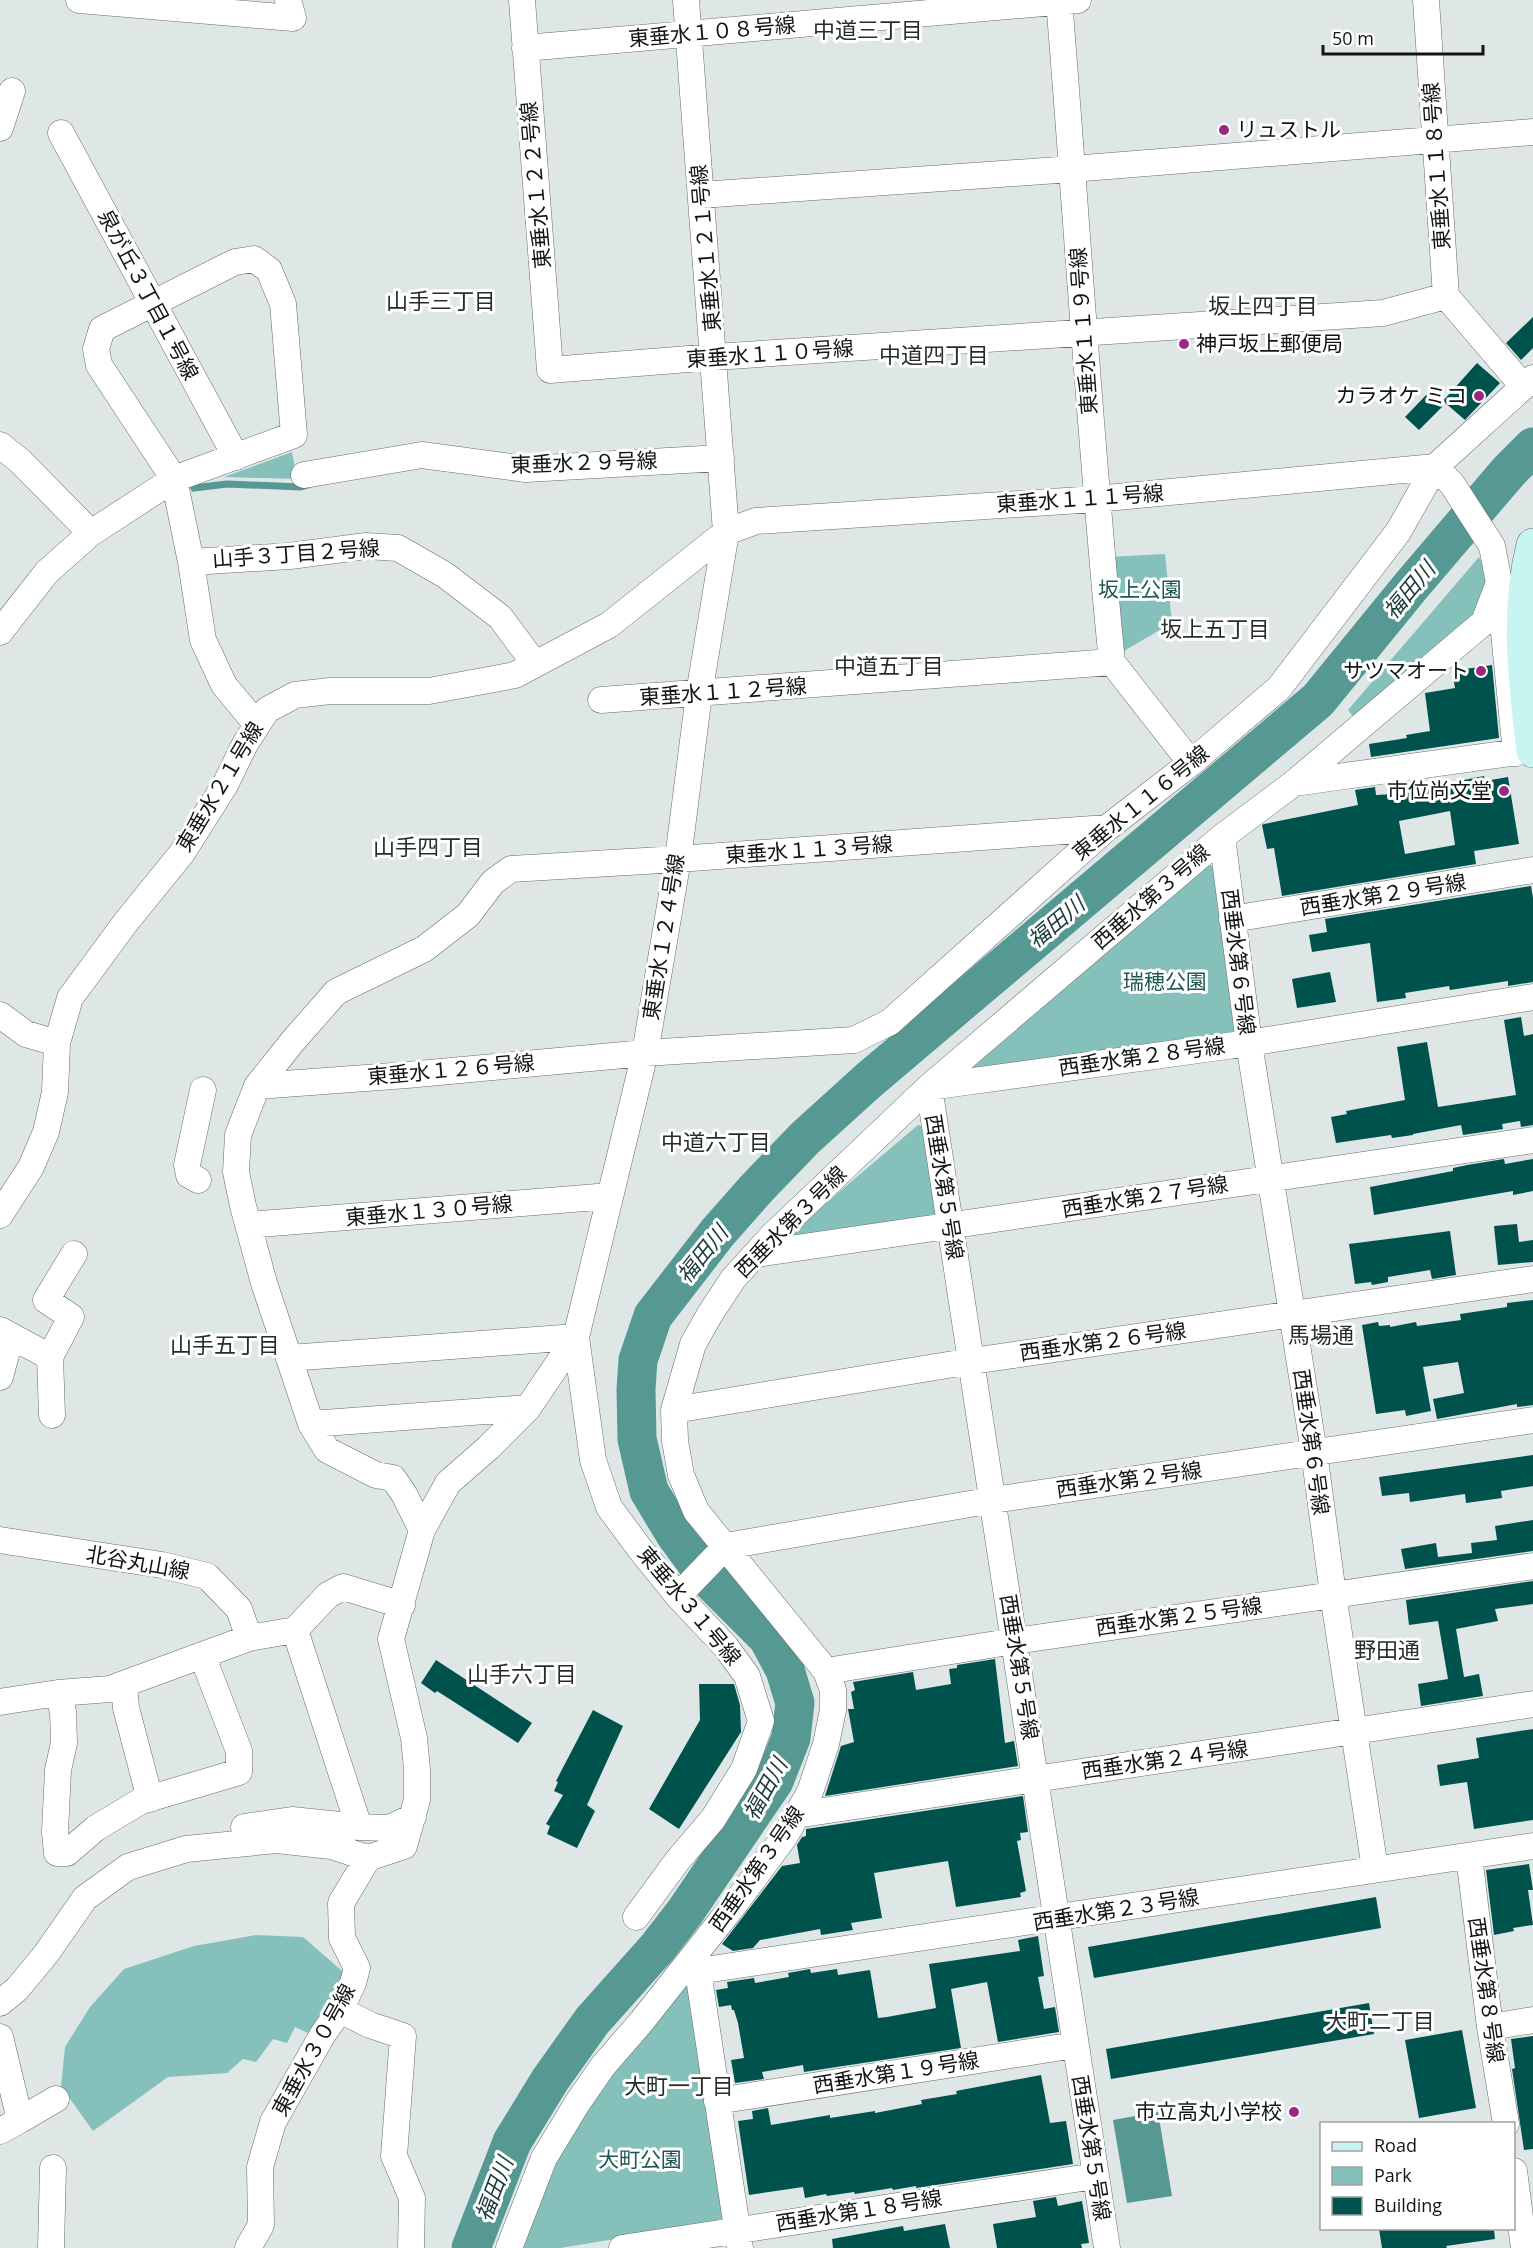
<svg xmlns="http://www.w3.org/2000/svg" width="1533" height="2248" viewBox="0 0 1533 2248" font-family="'Open Sans','Noto Sans JP',sans-serif">
<style>
.green{fill:#86c0ba}
.water{fill:#569993}
.lines{fill:none;stroke-linecap:round;stroke-linejoin:round}
.stream{stroke:#569993;stroke-width:7}
.river{stroke:#569993;stroke-width:39}
.building{fill:#00524d;fill-rule:evenodd}
.street-casing{stroke:#656d6c;stroke-width:27}
.secondary-casing{stroke:#656d6c;stroke-width:34}
.street{stroke:#fff;stroke-width:26}
.secondary{stroke:#c8f5f2;stroke-width:33}
.poi-dot{fill:#9a2783;stroke:#fff;stroke-width:2}
.labels{text-anchor:middle;stroke-width:6;stroke-linejoin:round;paint-order:stroke}
.street-label{font-size:21px;fill:#121515;stroke:#fff}
.poi-label{font-size:21px;fill:#121515;stroke:#fff;text-anchor:end}
.park-label{font-size:21px;fill:#1e5853;stroke:#fff}
.neighbourhood-label{font-size:22px;fill:#262d2c;stroke:#fff}
.water-label{font-size:22px;font-style:italic;fill:#1a3b38;stroke:#fff}
</style>
<rect width="100%" height="100%" fill="#dee7e6"/>
<path class="green" d="M292,452L297,479L224,477Z
M1165,554L1172,623L1117,655L1107,557Z
M1479,557L1488,571L1483,608L1354,718L1348,710Z
M1205,863L1214,867L1237,1025L1233,1037L974,1073L971,1067Z
M918,1125L927,1128L941,1210L934,1221L786,1237Z
M256,1935L303,1937L349,1977L308,2033L295,2027L287,2043L273,2039L256,2062L243,2059L227,2073L168,2077L93,2131L61,2086L65,2047L90,2007L124,1969L194,1946Z
M687,1985L726,2221L560,2248H518L533,2206L582,2111L654,2021Z"/>
<path class="water" d="M1158,2112L1172,2196L1127,2203L1113,2120Z"/>
<g class="lines">
<path class="stream" d="M194,488L227,484L301,487L308,485"/>
<path class="river" d="M471,2248L512,2142L550,2080L592,2021L658,1947L685,1912L774,1781L791,1738L795,1703L785,1670L768,1638L705,1575L675,1534L649,1491L637,1439L636,1389L638,1360L653,1316L718,1232L756,1189L805,1138L869,1080L1318,700L1411,586L1509,471L1533,447"/>
</g>
<path class="building" d="M1533,317V348L1521,360L1506,343Z
M1477,363L1500,383L1465,420L1443,401Z
M1429,392L1443,406L1419,430L1405,417Z
M1492,665L1499,738L1371,757L1369,744L1407,738L1406,735L1430,731L1425,693L1455,688L1452,671Z
M1484,776L1485,781L1508,777L1519,844L1474,851L1476,864L1282,896L1274,848L1267,849L1262,825L1264,824L1358,805L1355,790L1375,787L1376,795L1394,794ZM1450,811L1455,845L1405,854L1399,821Z
M1531,886L1533,898V982L1508,986V981L1450,990L1449,986L1405,993L1406,998L1377,1002L1370,943L1312,952L1309,935L1327,932L1325,919Z
M1330,972L1336,1002L1297,1008L1292,979Z
M1521,1017L1524,1036L1533,1034V1125L1521,1127L1520,1121L1502,1124L1503,1129L1463,1135L1461,1125L1413,1134V1135L1392,1138L1391,1135L1336,1143L1331,1117L1347,1114L1346,1111L1405,1100L1397,1047L1427,1042L1438,1107L1516,1095L1504,1020Z
M1504,1159L1505,1164L1533,1159V1191L1513,1195V1191L1374,1215L1370,1187L1453,1171V1168L1467,1165Z
M1517,1224L1519,1242L1533,1240V1262L1498,1265L1494,1226Z
M1450,1231L1456,1275L1432,1279L1430,1270L1388,1277V1282L1372,1285L1371,1282L1355,1284L1349,1244Z
M1533,1300V1405L1517,1407V1404L1437,1419L1433,1399L1464,1393L1458,1362L1423,1367L1431,1411L1406,1416L1405,1410L1376,1414L1362,1325L1378,1322L1379,1326L1390,1325V1327L1416,1322L1417,1326L1461,1320L1460,1314L1507,1307V1303Z
M1533,1455V1486L1501,1491L1502,1498L1466,1503L1465,1494L1410,1502L1409,1493L1382,1496L1379,1477Z
M1533,1520V1551L1405,1569L1401,1549L1436,1543L1438,1557L1472,1553L1471,1543L1497,1540L1495,1526Z
M1533,1581V1604L1495,1609L1498,1621L1456,1629L1464,1677L1479,1674L1483,1696L1421,1706L1418,1684L1448,1679L1438,1621L1409,1625L1406,1600Z
M995,1659L1005,1743L1014,1741L1018,1766L825,1796L841,1746L854,1742L848,1709H854L851,1692L855,1690L853,1682L913,1672L916,1690L951,1684L949,1669L957,1668V1665Z
M436,1660L532,1723L518,1743L437,1691L435,1693L421,1683Z
M699,1684H734L740,1705L741,1732L679,1829L649,1809L700,1720Z
M593,1710L623,1726L587,1805L595,1811L577,1848L547,1834L550,1826L546,1824L563,1795L554,1791L558,1782L556,1781Z
M1533,1729V1820L1474,1829L1467,1782L1440,1786L1437,1765L1479,1758L1476,1738Z
M1023,1796L1028,1832L1020,1833L1021,1840L1017,1841L1026,1891L1020,1893L1021,1897L956,1907L948,1861L874,1873L882,1918L851,1923L853,1930L821,1935L820,1929L760,1940L753,1948L733,1951L722,1944L782,1866L800,1863L797,1845L802,1837L806,1836V1829Z
M1529,1864L1533,1890H1528L1533,1925L1513,1928L1514,1931L1494,1935L1486,1870Z
M1376,1897L1381,1928L1094,1978L1088,1947Z
M1038,1936L1044,1976L1038,1977L1044,2009L1055,2007L1059,2032L998,2042L987,1982L951,1989L961,2048L804,2072L803,2065L762,2072L764,2079L735,2083L731,2060L744,2058L738,2023L734,2010H732L731,2005L719,2007L716,1990L728,1988L727,1982L754,1978L755,1983L789,1977L788,1973L810,1969L811,1973L837,1969L838,1975L870,1970L878,2018L887,2017L936,2008L929,1964L1020,1951L1018,1940Z
M1369,2003L1374,2034L1111,2079L1106,2049Z
M1462,2030L1476,2108L1419,2118L1405,2040Z
M1533,2036V2149L1524,2150L1512,2069L1515,2068L1511,2039Z
M1041,2075L1050,2123L1066,2121L1073,2164L916,2188V2186L893,2190L892,2188L855,2194L854,2192L827,2196L826,2194L805,2198L803,2187L749,2195L738,2121L753,2119L752,2111L768,2108L771,2125L830,2115V2118L875,2111V2113L922,2104L921,2100L957,2094L956,2091Z
M1056,2197L1058,2206L1082,2201L1089,2243L1081,2244L1082,2248H997L993,2224L1036,2217L1033,2201Z
M945,2224L950,2248H833L832,2239L903,2226L904,2231Z
M1379,2229H1494L1495,2239L1446,2246L1447,2248H1382Z"/>
<g class="lines">
<defs>
<path id="street" d="M79,0L293,18L288,0
M522,0L550,370L714,357L1383,313L1446,296L1523,386
M1059,0C1077,221 1090,442 1112,662
M1426,0L1446,296
M525,48L1078,0
M0,128L12,91
M61,133L236,457
M701,195L1072,169L1533,132
M0,445L20,461L91,533
M304,475L422,455L526,469L721,458
M191,562L290,556L366,546L398,548L445,575L500,617L535,664
M0,632L47,572L91,533L174,479L294,435L283,304L269,270L254,259L235,262L102,329L96,349L99,365L174,479L191,562L203,640L224,685L257,725
M601,700L1112,662L1191,763
M1294,783L1533,750
M1222,837L1249,1043L1314,1452L1333,1594L1375,1869
M1232,919L1533,870
M0,1015L26,1034L57,1043
M257,1086L407,1075L645,1053L854,1040L890,1022L1107,828L1191,763L1279,688L1398,532L1435,467L1533,378
M198,1180L189,1175L187,1165L203,1090
M0,1215L31,1167L46,1132L55,1092L57,1043L70,998L126,922L182,853L225,785L245,744L267,710L295,695L330,691H429L515,675L609,625L726,532L756,521L1096,499L1435,467L1452,484L1492,546L1499,583L1516,753
M248,1225L610,1196
M756,1254L1533,1140
M0,1330L50,1357L52,1415
M50,1357L71,1317L46,1300L74,1254
M289,1358L576,1337
M0,1377L11,1336
M674,1410L972,1361L1533,1279
M311,1424L528,1408
M422,1530L404,1494L393,1478L376,1475L327,1450L311,1424L264,1283L243,1206L236,1172L238,1135L257,1086L293,1041L336,992L424,949L468,915L493,882L511,869L678,859L1107,828
M0,1540L162,1565L207,1576L239,1609L249,1638L295,1630L328,1595L343,1587L402,1605
M678,1596L726,1546L993,1500L1533,1420
M826,1671L1015,1641L1533,1566
M124,1684L126,1708L150,1799
M58,1693L63,1712L64,1743L58,1770L55,1832L57,1853H67L96,1828L141,1801L239,1772V1751L202,1655
M0,1702L58,1693L110,1689L249,1638
M796,1815L1533,1704
M244,1827L292,1820L359,1827L295,1630
M359,1827L389,1828L413,1817
M1469,1856L1490,2027L1506,2124
M636,1917L678,1860L713,1819L744,1769L761,1721L747,1676L726,1647L678,1596L640,1549L609,1507L593,1460L576,1337L645,1053L678,859L699,694L726,532L686,0
M698,1971L1533,1846
M698,1971L740,2248
M0,2003L17,1989L46,1954L85,1898L128,1867L186,1849L277,1840L331,1846L368,1858
M340,2010L370,2025L403,2036L394,2156L412,2198L411,2248
M1490,2027L1533,2020
M0,2037L20,2120L0,2131
M717,2101L1075,2045
M20,2120L56,2099
M1514,2171L1524,2248
M51,2248L53,2168
M248,2248L261,2225L260,2167L273,2122L323,2034L340,2010L353,1983L357,1968L342,1938L341,1903L368,1858L404,1846L417,1800V1769L414,1738L391,1639L422,1530L448,1483L488,1448L528,1408L576,1337
M509,2248L544,2158L578,2102L603,2066L642,2021L737,1901L785,1836L810,1792L826,1744L833,1710V1690L826,1671L696,1511L681,1475L675,1441L674,1410L693,1344L710,1314L733,1279L772,1236L929,1087L1222,837L1294,783L1484,622L1499,583
M622,2248L1095,2176
M1107,2248L929,1087L1249,1043L1533,997"/>
<path id="secondary" d="M1533,545C1516,612 1525,683 1533,751"/>
</defs>
<use href="#street" class="street-casing"/>
<use href="#secondary" class="secondary-casing"/>
<use href="#street" class="street"/>
<use href="#secondary" class="secondary"/>
</g>
<g class="poi-dot">
<circle cx="1224" cy="130" r="6"/>
<circle cx="1184" cy="344" r="6"/>
<circle cx="1479" cy="396" r="6"/>
<circle cx="1481" cy="671" r="6"/>
<circle cx="1504" cy="791" r="6"/>
<circle cx="1294" cy="2112" r="6"/>
</g>
<g class="labels">
<g class="street-label">
<text transform="translate(712 32) rotate(-5)" y="7">東垂水１０８号線</text>
<text transform="translate(1437 166) rotate(-94)" y="7">東垂水１１８号線</text>
<text transform="translate(536 185) rotate(-95)" y="7">東垂水１２２号線</text>
<text transform="translate(706 248) rotate(-95)" y="7">東垂水１２１号線</text>
<text transform="translate(148 295) rotate(62)" y="7">泉が丘３丁目１号線</text>
<text transform="translate(1084 331) rotate(-94)" y="7">東垂水１１９号線</text>
<text transform="translate(770 354) rotate(-4)" y="7">東垂水１１０号線</text>
<text transform="translate(584 463) rotate(-2)" y="7">東垂水２９号線</text>
<text transform="translate(1080 499) rotate(-4)" y="7">東垂水１１１号線</text>
<text transform="translate(296 554) rotate(-4)" y="7">山手３丁目２号線</text>
<text transform="translate(723 692) rotate(-4)" y="7">東垂水１１２号線</text>
<text transform="translate(220 787) rotate(-59)" y="7">東垂水２１号線</text>
<text transform="translate(1141 803) rotate(-39)" y="7">東垂水１１６号線</text>
<text transform="translate(809 850) rotate(-4)" y="7">東垂水１１３号線</text>
<text transform="translate(1383 895) rotate(-9)" y="7">西垂水第２９号線</text>
<text transform="translate(1151 897) rotate(-41)" y="7">西垂水第３号線</text>
<text transform="translate(664 937) rotate(-81)" y="7">東垂水１２４号線</text>
<text transform="translate(1238 962) rotate(83)" y="7">西垂水第６号線</text>
<text transform="translate(1142 1057) rotate(-8)" y="7">西垂水第２８号線</text>
<text transform="translate(451 1070) rotate(-5)" y="7">東垂水１２６号線</text>
<text transform="translate(944 1187) rotate(81)" y="7">西垂水第５号線</text>
<text transform="translate(1145 1197) rotate(-9)" y="7">西垂水第２７号線</text>
<text transform="translate(429 1211) rotate(-5)" y="7">東垂水１３０号線</text>
<text transform="translate(791 1222) rotate(-45)" y="7">西垂水第３号線</text>
<text transform="translate(1103 1342) rotate(-8)" y="7">西垂水第２６号線</text>
<text transform="translate(1311 1442) rotate(82)" y="7">西垂水第６号線</text>
<text transform="translate(1129 1480) rotate(-8)" y="7">西垂水第２号線</text>
<text transform="translate(138 1563) rotate(10)" y="7">北谷丸山線</text>
<text transform="translate(689 1606) rotate(50)" y="7">東垂水３１号線</text>
<text transform="translate(1179 1617) rotate(-8)" y="7">西垂水第２５号線</text>
<text transform="translate(1019 1667) rotate(81)" y="7">西垂水第５号線</text>
<text transform="translate(1165 1760) rotate(-8)" y="7">西垂水第２４号線</text>
<text transform="translate(757 1869) rotate(-55)" y="7">西垂水第３号線</text>
<text transform="translate(1116 1910) rotate(-9)" y="7">西垂水第２３号線</text>
<text transform="translate(1486 1990) rotate(82)" y="7">西垂水第８号線</text>
<text transform="translate(314 2050) rotate(-61)" y="7">東垂水３０号線</text>
<text transform="translate(896 2073) rotate(-9)" y="7">西垂水第１９号線</text>
<text transform="translate(1091 2148) rotate(81)" y="7">西垂水第５号線</text>
<text transform="translate(859 2211) rotate(-9)" y="7">西垂水第１８号線</text>
</g>
<g class="poi-label">
<text x="1236" y="137" text-anchor="start">リュストル</text>
<text x="1196" y="351" text-anchor="start">神戸坂上郵便局</text>
<text x="1467" y="403">カラオケ ミコ</text>
<text x="1469" y="678">サツマオート</text>
<text x="1492" y="798">市位尚文堂</text>
<text x="1282" y="2119">市立高丸小学校</text>
</g>
<g class="park-label">
<text x="1140" y="597">坂上公園</text>
<text x="1165" y="989">瑞穂公園</text>
<text x="640" y="2167">大町公園</text>
</g>
<g class="neighbourhood-label">
<text x="868" y="38">中道三丁目</text>
<text x="441" y="309">山手三丁目</text>
<text x="1263" y="314">坂上四丁目</text>
<text x="934" y="363">中道四丁目</text>
<text x="1215" y="637">坂上五丁目</text>
<text x="889" y="674">中道五丁目</text>
<text x="428" y="855">山手四丁目</text>
<text x="716" y="1150">中道六丁目</text>
<text x="1321" y="1343">馬場通</text>
<text x="225" y="1353">山手五丁目</text>
<text x="1387" y="1658">野田通</text>
<text x="522" y="1682">山手六丁目</text>
<text x="1380" y="2029">大町二丁目</text>
<text x="679" y="2094">大町一丁目</text>
</g>
<g class="water-label">
<text transform="translate(1409 590) rotate(-50)" y="8">福田川</text>
<text transform="translate(1056 922) rotate(-40)" y="8">福田川</text>
<text transform="translate(702 1254) rotate(-51)" y="8">福田川</text>
<text transform="translate(765 1789) rotate(-61)" y="8">福田川</text>
<text transform="translate(494 2189) rotate(-69)" y="8">福田川</text>
</g>
</g>
<rect x="1320" y="2122" width="195" height="108" fill="#ffffff" stroke="#a0a1a1" stroke-width="1.5"/>
<rect x="1332" y="2142" width="30" height="9" fill="#c8f5f2" stroke="#a0a1a1" stroke-width="1.5"/>
<text x="1374" y="2152" font-size="18" fill="#121515">Road</text>
<rect x="1332" y="2167" width="30" height="18" fill="#86c0ba" stroke="#a0a1a1" stroke-width="1.5"/>
<text x="1374" y="2182" font-size="18" fill="#121515">Park</text>
<rect x="1332" y="2197" width="30" height="18" fill="#00524d" stroke="#a0a1a1" stroke-width="1.5"/>
<text x="1374" y="2212" font-size="18" fill="#121515">Building</text>
<path d="M1323 45v9h160v-9" fill="none" stroke="#121515" stroke-width="3"/>
<text x="1332" y="45" font-size="18" fill="#121515" stroke="#ffffff" stroke-width="4.5" paint-order="stroke">50 m</text>
</svg>
